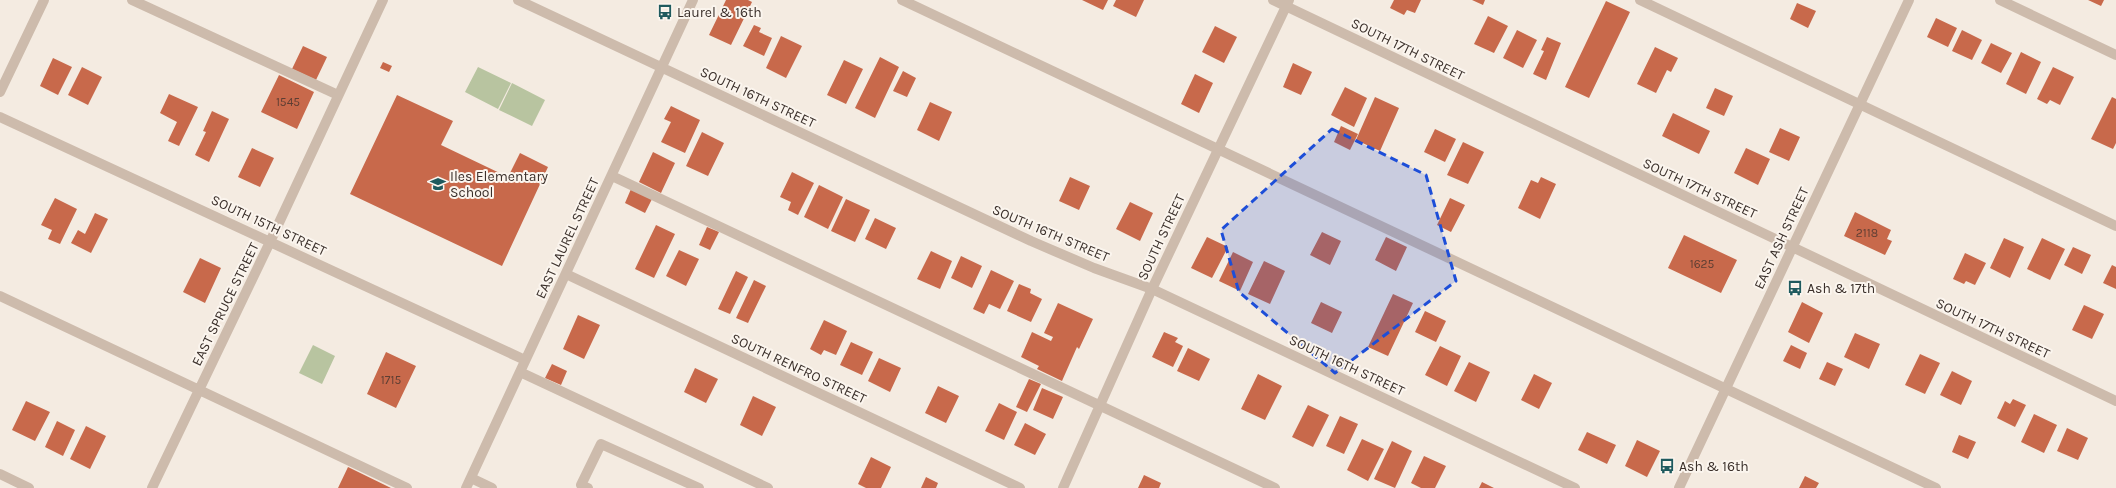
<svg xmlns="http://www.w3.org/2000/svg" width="2116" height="488" viewBox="0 0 2116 488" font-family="Karla,sans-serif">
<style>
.green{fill:#b8c4a0}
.building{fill:#c8694b}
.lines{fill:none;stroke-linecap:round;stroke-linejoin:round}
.minor{stroke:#cdbbac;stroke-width:10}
.marked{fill:#1d4ed8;fill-opacity:0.2;stroke:#1d4ed8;stroke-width:3;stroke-dasharray:8 5;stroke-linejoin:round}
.labels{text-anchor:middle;stroke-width:4;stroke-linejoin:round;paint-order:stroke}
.number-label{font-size:12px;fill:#5e3e33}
.poi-label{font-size:14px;fill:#3b302b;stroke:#fbf5ee;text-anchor:start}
.street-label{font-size:14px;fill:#3b302b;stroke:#fbf5ee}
</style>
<rect width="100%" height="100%" fill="#f4ebe1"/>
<path class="green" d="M478,67L511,83L498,109L465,92Z
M512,83L545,100L532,126L499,110Z
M313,345L335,356L322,384L299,373Z"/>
<path class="building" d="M726,0H748L752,2L731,45L709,35Z
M1082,0H1108L1103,10Z
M1116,0H1144L1136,17L1113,6Z
M1394,0H1421L1415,13L1407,10L1404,15L1390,8Z
M1472,0H1485L1483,5Z
M2088,0H2104L2101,6Z
M1606,1L1630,12L1589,98L1565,87Z
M1797,3L1816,11L1808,28L1790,19Z
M1488,16L1508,26L1494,53L1474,44Z
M1936,18L1957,28L1948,47L1927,37Z
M754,25L761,28L759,32L772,38L764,56L743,46Z
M1215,26L1237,37L1224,63L1202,52Z
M1517,30L1537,40L1523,68L1503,58Z
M1962,30L1982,40L1972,60L1952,51Z
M781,36L802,46L786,78L766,68Z
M1547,37L1561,43L1546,80L1533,74L1544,51L1541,50Z
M1991,43L2012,53L2001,73L1981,63Z
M303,46L327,57L316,80L292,69Z
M1655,47L1678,58L1671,72L1667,70L1656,93L1637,84Z
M2021,52L2041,62L2026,94L2006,84Z
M880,57L899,67L875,118L855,108Z
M53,58L72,67L58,95L40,86Z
M844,60L863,69L846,104L827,95Z
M383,62L392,66L389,72L380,68Z
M1293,63L1312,72L1301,95L1283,87Z
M82,67L102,77L88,105L68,95Z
M2053,67L2074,77L2060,105L2050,100L2047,104L2037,99Z
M903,71L916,78L907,97L893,91Z
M1195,74L1213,83L1199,113L1181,104Z
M279,75L314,92L297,129L261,112Z
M1345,87L1367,98L1354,127L1331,115Z
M1715,88L1733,96L1724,116L1706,108Z
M169,94L198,107L179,146L168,141L177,122L160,113Z
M397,95L453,121L441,145L508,177L520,153L548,167L502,266L350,194Z
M1375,97L1399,108L1380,151L1356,140Z
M2112,97L2116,99V143L2113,149L2091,139Z
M930,102L952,112L939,141L917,130Z
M671,106L700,120L685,153L661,142L671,122L664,119Z
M212,111L229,119L209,162L195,155L206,132L203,131Z
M1673,113L1710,131L1699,154L1662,136Z
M1341,126L1358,134L1350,150L1334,142Z
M1780,128L1800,137L1789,161L1769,152Z
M1435,129L1456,139L1445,162L1424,152Z
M702,132L724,143L708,176L686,166Z
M1463,142L1484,152L1468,184L1447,175Z
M252,148L274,158L260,187L238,177Z
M1746,148L1770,159L1758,185L1734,173Z
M653,152L675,163L661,193L639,182Z
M792,172L814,183L798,215L788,210L791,202L780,197Z
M1070,177L1090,186L1079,210L1059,201Z
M1541,177L1556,184L1540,219L1518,208L1531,180L1538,183Z
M819,185L843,197L828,229L804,217Z
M631,189L652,199L645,213L625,203Z
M55,198L77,209L60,244L48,239L52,230L41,225Z
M1450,198L1465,205L1451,232L1437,225Z
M846,199L870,210L855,242L831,231Z
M1130,202L1153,213L1140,241L1116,229Z
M1855,212L1891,230L1887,239L1892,241L1885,255L1844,236Z
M95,213L108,219L91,253L71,243L78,230L85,234Z
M875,218L896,228L886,249L865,239Z
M656,225L675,234L654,278L635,269Z
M707,227L719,232L710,250L699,245Z
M1322,232L1341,241L1330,265L1310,255Z
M1684,235L1737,260L1721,293L1668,268Z
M1207,237L1228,247L1212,278L1191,268Z
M1386,237L1407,247L1396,271L1375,260Z
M2004,238L2024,247L2010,278L1990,268Z
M2042,238L2065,249L2050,280L2027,269Z
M2073,247L2091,255L2082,274L2064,265Z
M679,250L699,259L686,286L666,276Z
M931,251L952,261L940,289L917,279Z
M1233,252L1253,262L1240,291L1219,281Z
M1965,253L1986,263L1975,285L1966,281L1964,284L1953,279Z
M961,256L982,266L972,288L951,278Z
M200,258L221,268L205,303L183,292Z
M1264,261L1285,271L1270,304L1248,294Z
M2112,265L2116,267V289L2103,283Z
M991,270L1014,281L1000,309L989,304L984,314L973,309Z
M736,271L748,277L730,314L718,309Z
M754,280L766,286L748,323L736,318Z
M1019,284L1031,289L1030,293L1042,299L1031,322L1007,311Z
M1393,294L1413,303L1388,356L1368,347Z
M1321,302L1342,312L1332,333L1311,323Z
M1802,302L1823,313L1809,343L1788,332Z
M1058,303L1093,319L1079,349L1077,347L1062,381L1037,369L1039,366L1021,357L1032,332L1051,341L1053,337L1044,333Z
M2084,305L2104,314L2092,339L2072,330Z
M1425,311L1446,321L1436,342L1415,332Z
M578,315L600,325L584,359L563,349Z
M824,320L847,331L836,355L824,350L821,355L810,349Z
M1164,332L1178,338L1175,342L1183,346L1173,367L1152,357Z
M1855,333L1880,344L1869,369L1844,357Z
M851,342L873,352L862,375L840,365Z
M1791,345L1807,353L1800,369L1783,361Z
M1440,346L1461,356L1447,386L1425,375Z
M1188,348L1210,359L1199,381L1177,371Z
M386,352L416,366L396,408L367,394Z
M1920,354L1940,363L1925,394L1905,385Z
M879,358L901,368L890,392L868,381Z
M1469,362L1490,372L1476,402L1454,391Z
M1827,362L1843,369L1835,386L1819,379Z
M552,364L567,371L561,385L545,378Z
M695,368L718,379L706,403L684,392Z
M1952,371L1972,381L1961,405L1940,395Z
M1258,374L1282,386L1265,420L1241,409Z
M1534,374L1552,383L1539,409L1521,400Z
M1029,379L1041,384L1027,412L1016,407Z
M938,386L959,396L946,423L925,413Z
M1042,388L1063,397L1053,419L1033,410Z
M753,396L776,407L762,436L740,425Z
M2013,399L2026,405L2015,427L1997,418L2005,401L2010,404Z
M26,401L50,412L35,441L12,430Z
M999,403L1017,412L1004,440L985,431Z
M1308,405L1329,415L1313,447L1292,437Z
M2034,414L2057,425L2044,453L2021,442Z
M1340,416L1358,424L1344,454L1326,446Z
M57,421L75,430L63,456L45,447Z
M1025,423L1046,434L1035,455L1014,445Z
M86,426L106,436L90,469L70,459Z
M2067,428L2088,438L2078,460L2057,451Z
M1587,432L1616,445L1607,464L1578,450Z
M1959,435L1976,442L1968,459L1952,452Z
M1362,439L1384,449L1368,481L1347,470Z
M1637,440L1660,451L1647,477L1625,466Z
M1392,441L1412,451L1395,488L1374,479Z
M1424,456L1446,466L1435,488H1421L1411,483Z
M871,457L891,467L881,488H866L858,484Z
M348,467L391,488H338Z
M1144,475L1161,483L1159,488H1138Z
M1805,476L1819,483L1816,488H1799Z
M926,477L938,483L936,488H921Z
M1482,482L1494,488H1479Z"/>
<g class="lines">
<path class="minor" d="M132,0L338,95
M518,0L1031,241L1094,268L1152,289L1575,488
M902,0L1936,488
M1273,0L2116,401
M1640,0L2116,226
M2000,0L2116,55
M0,92L44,0
M0,117L525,360
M612,176L1275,488
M566,274L1020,488
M0,296L407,488
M520,372L768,488
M0,474L29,488
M471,478L492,488
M152,488L270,242L383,0
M466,488L693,0
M588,488L581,485L601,444L699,488
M1063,488L1152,289L1289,0
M1679,488L1909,0"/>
</g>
<path class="marked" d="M1332,129L1426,175L1456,281L1335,373L1239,292L1221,230Z"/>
<defs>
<symbol id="bus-bare" viewBox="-9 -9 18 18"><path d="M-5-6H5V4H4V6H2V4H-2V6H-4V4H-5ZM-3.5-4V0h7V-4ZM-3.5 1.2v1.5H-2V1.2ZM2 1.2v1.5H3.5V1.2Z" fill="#1f5a5e" stroke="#fbf5ee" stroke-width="2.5" paint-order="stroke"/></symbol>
<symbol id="school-bare" viewBox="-9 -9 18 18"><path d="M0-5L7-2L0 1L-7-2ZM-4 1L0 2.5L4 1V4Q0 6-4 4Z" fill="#1f5a5e" stroke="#fbf5ee" stroke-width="2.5" paint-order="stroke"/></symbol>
</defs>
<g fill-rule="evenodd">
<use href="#bus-bare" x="654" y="1" width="22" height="22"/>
<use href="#school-bare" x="427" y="173" width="22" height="22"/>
<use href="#bus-bare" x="1784" y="277" width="22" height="22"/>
<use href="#bus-bare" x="1656" y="455" width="22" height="22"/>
</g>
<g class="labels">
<g class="number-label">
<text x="288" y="106">1545</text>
<text x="1867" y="237">2118</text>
<text x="1702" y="268">1625</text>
<text x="391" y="384">1715</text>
</g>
<g class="poi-label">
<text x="677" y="17">Laurel &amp; 16th</text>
<text x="450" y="181">Iles Elementary<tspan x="450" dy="16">School</tspan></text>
<text x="1807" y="293">Ash &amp; 17th</text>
<text x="1679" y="471">Ash &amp; 16th</text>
</g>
<g class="street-label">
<text transform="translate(1408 49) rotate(26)" y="5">SOUTH 17TH STREET</text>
<text transform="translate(758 97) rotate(25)" y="5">SOUTH 16TH STREET</text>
<text transform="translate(1700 188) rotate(25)" y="5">SOUTH 17TH STREET</text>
<text transform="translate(269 225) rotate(25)" y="5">SOUTH 15TH STREET</text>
<text transform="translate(1051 233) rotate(23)" y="5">SOUTH 16TH STREET</text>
<text transform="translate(1161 237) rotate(-65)" y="5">SOUTH STREET</text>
<text transform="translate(567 238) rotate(-65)" y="5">EAST LAUREL STREET</text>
<text transform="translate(1781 238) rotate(-65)" y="5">EAST ASH STREET</text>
<text transform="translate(225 304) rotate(-64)" y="5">EAST SPRUCE STREET</text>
<text transform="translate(1993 328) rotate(25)" y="5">SOUTH 17TH STREET</text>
<text transform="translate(1347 365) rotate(25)" y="5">SOUTH 16TH STREET</text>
<text transform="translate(799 368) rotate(25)" y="5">SOUTH RENFRO STREET</text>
</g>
</g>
</svg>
